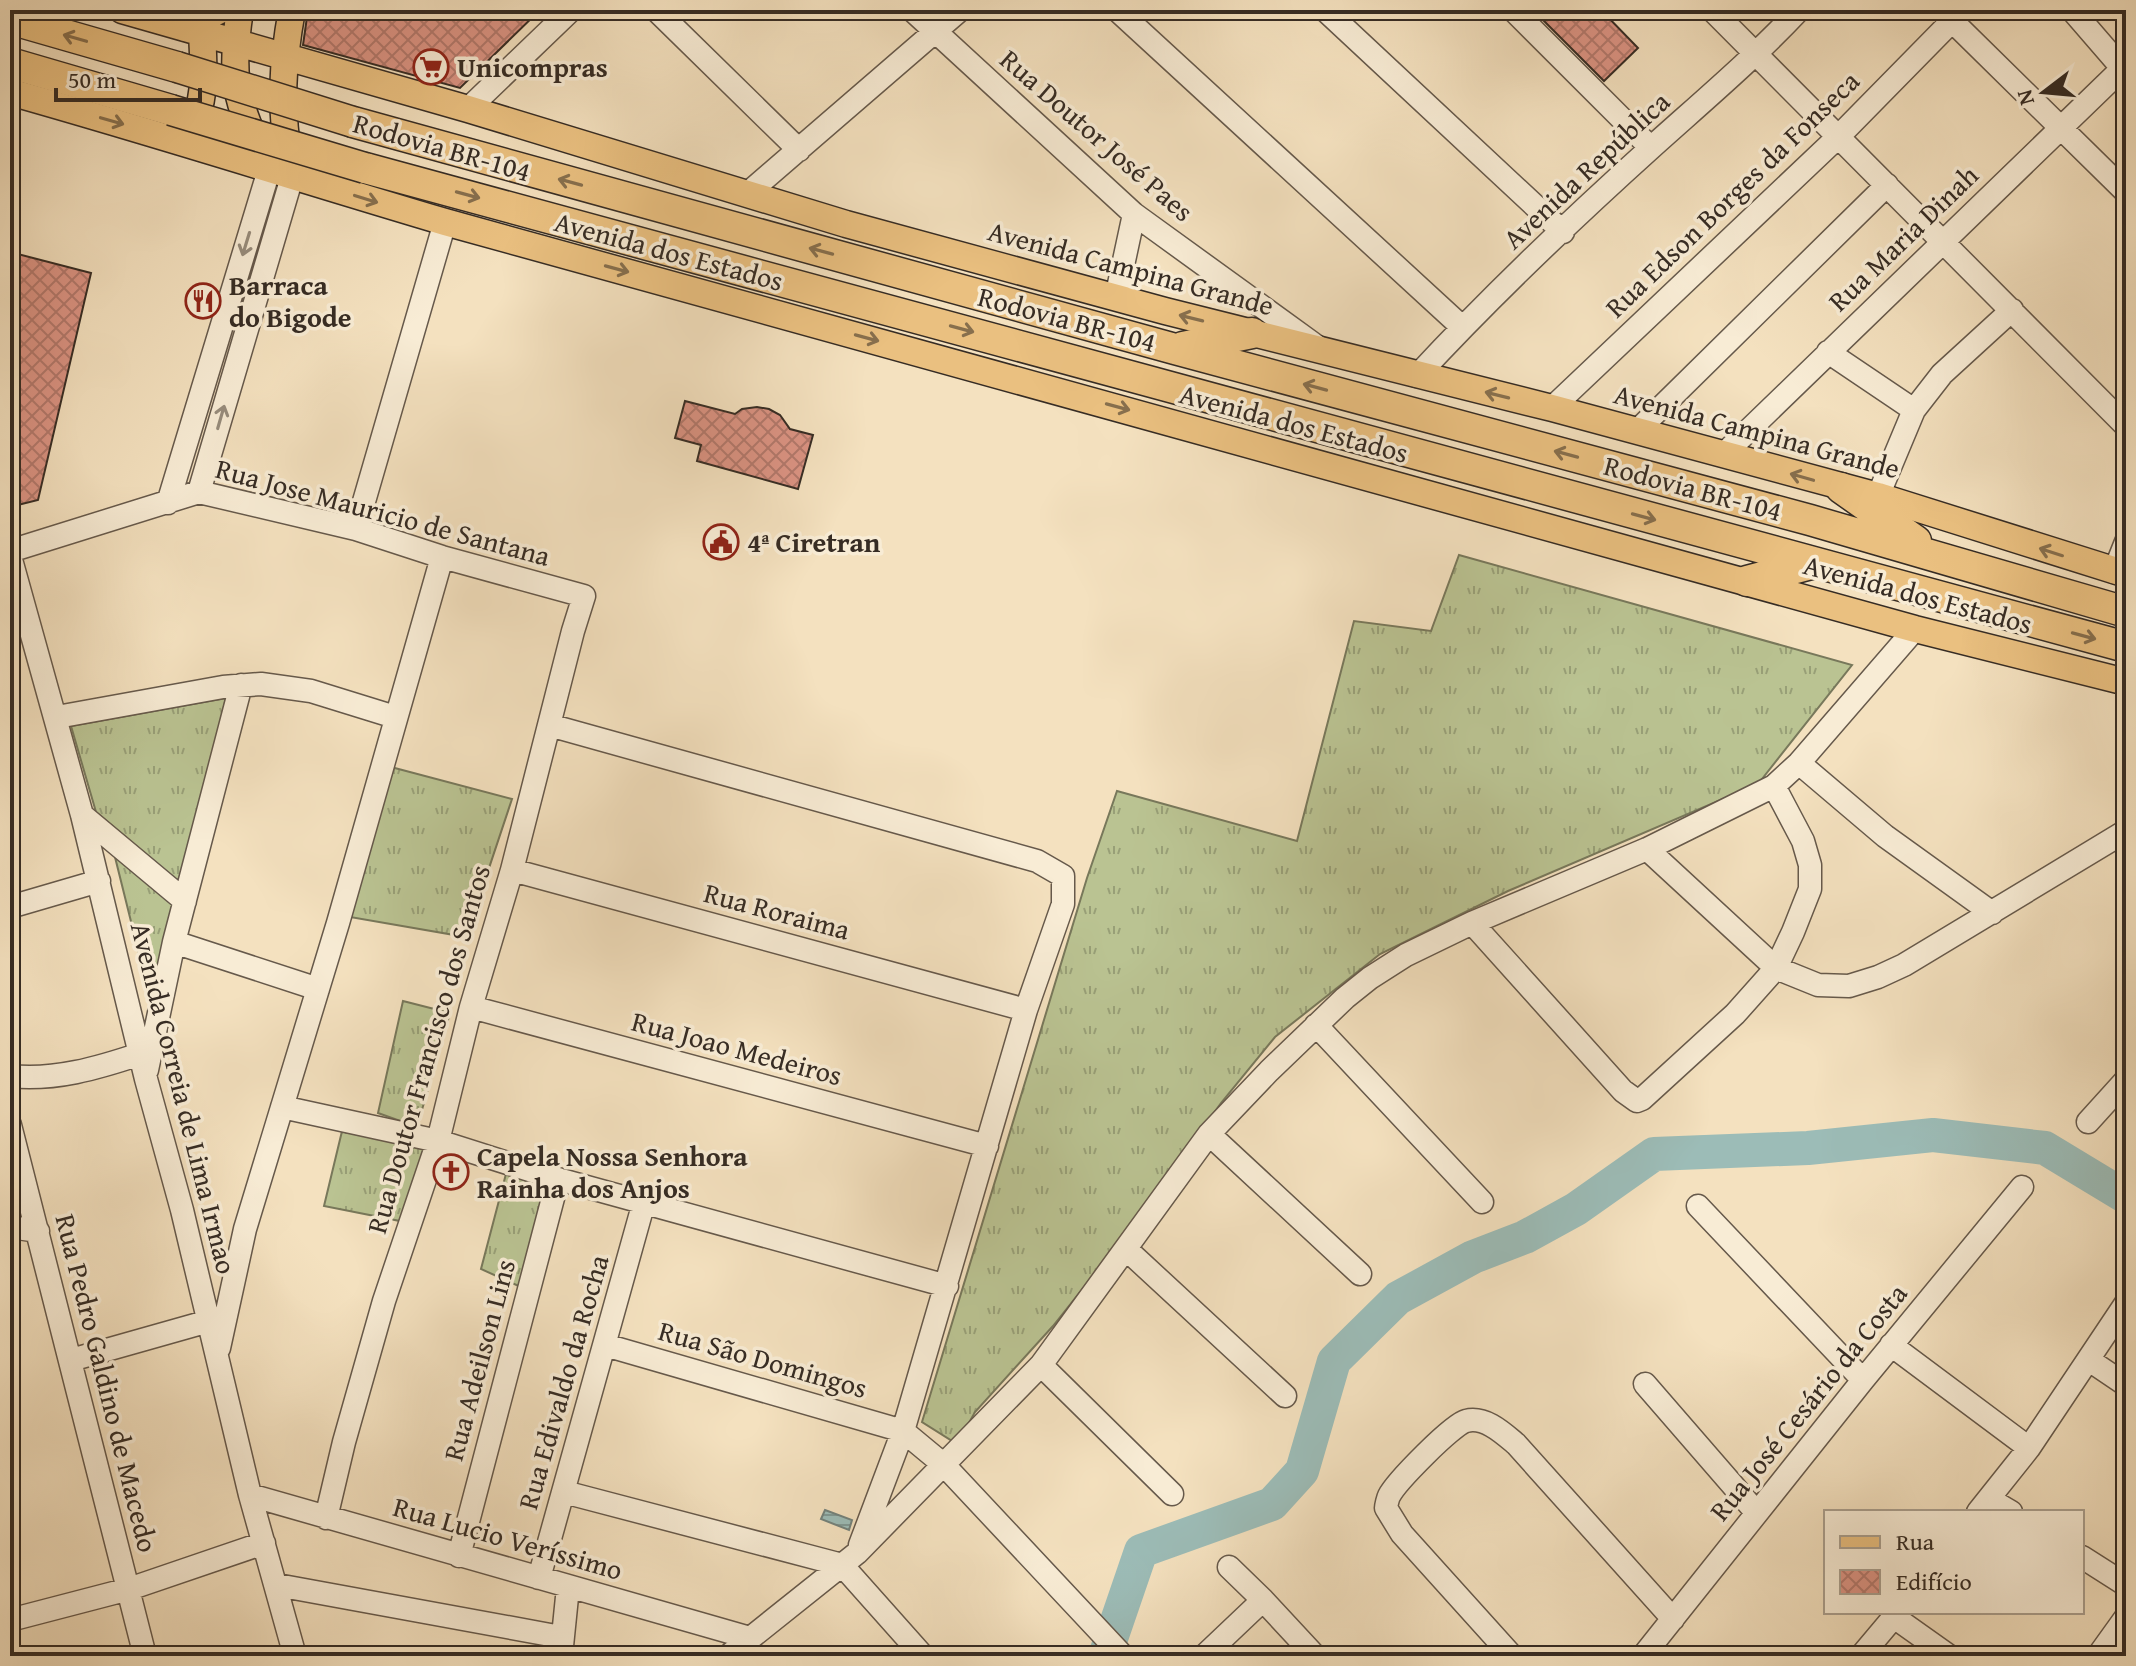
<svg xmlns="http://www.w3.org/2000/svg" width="2136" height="1666" viewBox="0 0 2136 1666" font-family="'Gentium Book Plus',serif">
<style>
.grass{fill:url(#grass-tufts);stroke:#78785b;stroke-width:2}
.water{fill:url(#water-rules);stroke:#73827c;stroke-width:2}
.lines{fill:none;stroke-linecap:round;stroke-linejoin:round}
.river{stroke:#9cbcb7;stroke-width:34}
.building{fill:url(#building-cross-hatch);stroke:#362c24;stroke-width:2}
.minor-casing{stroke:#66594b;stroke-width:25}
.major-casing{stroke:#362c24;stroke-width:29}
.highway-casing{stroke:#362c24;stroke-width:33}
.minor{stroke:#f8ecd5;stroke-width:22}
.major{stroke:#eac080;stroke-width:26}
.highway{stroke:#eac080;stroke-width:30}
.highway-bridge-casing{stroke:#362c24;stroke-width:33;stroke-linecap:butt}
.highway-bridge{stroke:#eac080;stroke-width:30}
.oneway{stroke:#876f4d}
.oneway2{stroke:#978c7c}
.labels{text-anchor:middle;stroke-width:7;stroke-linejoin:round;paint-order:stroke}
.poi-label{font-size:28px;font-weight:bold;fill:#362c24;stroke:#f8ecd5;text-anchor:start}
.street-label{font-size:28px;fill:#362c24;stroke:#f8ecd5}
</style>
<defs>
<pattern id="grass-tufts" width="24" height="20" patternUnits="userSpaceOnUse" patternTransform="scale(2)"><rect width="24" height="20" fill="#bac392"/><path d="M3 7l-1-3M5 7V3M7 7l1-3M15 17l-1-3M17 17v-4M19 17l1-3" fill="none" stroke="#989f77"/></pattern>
<pattern id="water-rules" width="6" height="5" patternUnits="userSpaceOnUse" patternTransform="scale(2)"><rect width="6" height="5" fill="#9cbcb7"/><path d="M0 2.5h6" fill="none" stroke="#809995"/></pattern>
<pattern id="building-cross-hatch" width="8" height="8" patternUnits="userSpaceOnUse" patternTransform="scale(2)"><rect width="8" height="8" fill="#db9383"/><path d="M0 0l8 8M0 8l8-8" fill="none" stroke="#b2786b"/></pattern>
</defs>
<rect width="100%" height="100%" fill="#f4e1bf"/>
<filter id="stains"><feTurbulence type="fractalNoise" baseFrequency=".0025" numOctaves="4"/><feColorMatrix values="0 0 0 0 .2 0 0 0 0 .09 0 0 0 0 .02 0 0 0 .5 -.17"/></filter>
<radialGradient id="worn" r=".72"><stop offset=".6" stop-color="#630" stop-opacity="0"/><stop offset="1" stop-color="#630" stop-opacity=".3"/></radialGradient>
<path class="grass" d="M1459,555L1852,665L1758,784L1508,891L1380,954L1275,1037L1221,1103L1127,1233L1053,1326L975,1412L957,1444L922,1422L1087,878L1117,791L1297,841L1354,621L1431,631Z
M226,698L181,884L96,812L71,726Z
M391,767L512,799L466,937L350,917Z
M114,853L173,905L151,1002Z
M403,1001L450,1013L417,1127L378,1113Z
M343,1127L428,1148L400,1221L324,1206Z
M507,1170L550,1183L523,1288L481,1269Z"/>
<path class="water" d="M825,1510L852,1520L849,1530L821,1519Z"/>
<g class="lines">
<path class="river" d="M1105,1656L1141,1551L1272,1504L1302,1471L1334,1361L1398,1298L1473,1257L1525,1237L1576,1209L1654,1154L1808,1148L1933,1135L2045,1148L2126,1197"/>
</g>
<path class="building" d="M308,10H540L460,88L303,45Z
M1533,10H1601L1638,48L1604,81Z
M10,252L91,273L38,500L10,507Z
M685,401L735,414L742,409L757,407L769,409L780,415L790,429L813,435L798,489L697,461L701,445L675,438Z"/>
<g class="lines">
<defs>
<path id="minor" d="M656,10L799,150
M912,10L1134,214L1319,348
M1117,10L1462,327
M1325,10L1563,232
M1513,10L1651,148
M1712,10L2126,426
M2072,10L2123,69
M1942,11L2126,192
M468,109L571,10
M747,194L960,10
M1116,298L1134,214
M1828,352L1914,410
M1417,376C1491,296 1571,220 1652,147C1702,102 1753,59 1799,10
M1552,408L1839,136L1952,21
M1637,431L1887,185
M1723,455L2126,65
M199,492L292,177
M1878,496L1914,410L1942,374L2012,310
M168,503L269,170
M356,529L445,222
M10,551L199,492L356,529L442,557L584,596L573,631L512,870L471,1007L438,1141L384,1301L344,1442L326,1518
M10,556L82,815L146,1079L182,1210L250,1495L295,1656
M2114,572L2126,542
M57,717L223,687L261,684L311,691L395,717
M549,725L1037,861L1063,876V904L1026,1010L903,1431L860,1545
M1799,763L1885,836L1992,913
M82,815L185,901
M1647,849L1776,968L1818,985L1849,986L1878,977L1904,965L2126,831
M512,870L1026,1010
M10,907L99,881
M1472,923L1623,1091L1637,1101L1642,1099L1735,1014L1776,968L1793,932L1810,889V865L1803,841L1774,786
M174,942L318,989
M471,1007L987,1146
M1316,1025L1482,1202
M147,1070L174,942L241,685
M10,1076C54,1081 98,1068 140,1054
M282,1107L438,1141L558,1179L947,1286
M2088,1122L2126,1080
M10,1125L145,1656
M1209,1134L1360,1274
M1698,1206L1863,1380
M10,1227L38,1231
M1126,1249L1285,1396
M605,1345L903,1431L944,1465L1123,1656
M1891,1345L2029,1448
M219,1348L245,1229L338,923L442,557
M71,1360L209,1321
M2089,1360L2126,1385
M1041,1365L1172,1494
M1645,1384L1756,1512
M564,1492L842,1565
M250,1495L750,1638
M1989,1499L2011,1512
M1978,1512L2029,1448L2126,1303
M459,1556L558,1179
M2082,1557L2126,1585
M842,1565L923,1656
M1229,1567L1263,1600L1315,1656
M539,1578L644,1202
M277,1585L561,1637
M1894,1617L1949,1656
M10,1620L129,1589L264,1543
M561,1656L568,1587
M728,1656L857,1553L1041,1365L1209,1134L1269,1071L1345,998L1370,978L1406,955L1472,923L1647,849L1774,786L1799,763L1915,629
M1204,1656L1263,1600
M1512,1656L1402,1534L1386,1508C1386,1506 1388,1498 1389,1496C1396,1482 1453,1424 1466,1421C1485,1416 1503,1433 1516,1444L1673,1619
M1643,1656L1863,1380L2022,1187
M1861,1656L1898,1612
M2098,1656L2126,1617"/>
<path id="major" d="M122,10L468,109L846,224L1165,311L1552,408L1878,496L2126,574
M240,10C231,68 233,96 259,149
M185,28L220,10
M10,92C156,133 300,179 445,222L1915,629L2126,682
M188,135C207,102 204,70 202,34
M289,161C280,107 282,64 292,10"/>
<path id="highway" d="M10,19L177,67
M10,63L171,110
M353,122L1175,349L1810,520L2126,612
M365,168L2126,647
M1183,347L1252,333
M1841,488L1916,541
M1747,581L1811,564"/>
</defs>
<use href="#minor" class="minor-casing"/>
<use href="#major" class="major-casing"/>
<use href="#highway" class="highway-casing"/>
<use href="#minor" class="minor"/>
<use href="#major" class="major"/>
<use href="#highway" class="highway"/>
<defs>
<path id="highway-bridge" d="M177,67L353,122
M171,110L365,168"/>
</defs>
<use href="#highway-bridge" class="highway-bridge-casing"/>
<use href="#highway-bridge" class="highway-bridge"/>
</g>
<defs><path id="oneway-shaft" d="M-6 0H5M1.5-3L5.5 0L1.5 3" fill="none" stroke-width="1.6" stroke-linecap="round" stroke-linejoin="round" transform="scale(2)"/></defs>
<g class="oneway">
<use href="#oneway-shaft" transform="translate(75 38) rotate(-164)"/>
<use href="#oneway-shaft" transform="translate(112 121) rotate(16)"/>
<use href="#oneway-shaft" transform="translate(570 182) rotate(-165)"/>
<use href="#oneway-shaft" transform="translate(468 195) rotate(15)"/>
<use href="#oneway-shaft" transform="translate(366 199) rotate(17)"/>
<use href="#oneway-shaft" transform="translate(821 251) rotate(-165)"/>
<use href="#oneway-shaft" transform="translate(617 269) rotate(15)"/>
<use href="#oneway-shaft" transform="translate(1191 318) rotate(-166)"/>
<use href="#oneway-shaft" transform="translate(962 329) rotate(15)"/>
<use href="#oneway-shaft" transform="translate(867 338) rotate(15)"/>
<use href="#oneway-shaft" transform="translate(1315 387) rotate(-165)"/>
<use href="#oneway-shaft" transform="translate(1497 395) rotate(-166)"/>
<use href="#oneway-shaft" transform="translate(1118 407) rotate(15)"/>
<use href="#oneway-shaft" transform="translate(1566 454) rotate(-165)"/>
<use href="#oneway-shaft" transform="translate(1802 477) rotate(-164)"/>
<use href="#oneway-shaft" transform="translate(1644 517) rotate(15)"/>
<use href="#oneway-shaft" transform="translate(2051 552) rotate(-162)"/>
<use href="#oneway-shaft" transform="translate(2084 636) rotate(15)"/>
</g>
<g class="oneway2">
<use href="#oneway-shaft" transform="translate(246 244) rotate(107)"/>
<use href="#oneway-shaft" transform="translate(221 417) rotate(-74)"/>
</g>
<defs>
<symbol id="supermarket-ring" viewBox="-11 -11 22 22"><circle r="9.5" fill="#f8ecd5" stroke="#8f2418" stroke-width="1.5"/><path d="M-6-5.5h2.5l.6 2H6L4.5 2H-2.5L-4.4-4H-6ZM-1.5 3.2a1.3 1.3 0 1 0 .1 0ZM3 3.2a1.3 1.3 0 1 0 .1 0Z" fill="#8f2418"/></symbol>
<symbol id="restaurant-ring" viewBox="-11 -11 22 22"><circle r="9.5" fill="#f8ecd5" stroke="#8f2418" stroke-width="1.5"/><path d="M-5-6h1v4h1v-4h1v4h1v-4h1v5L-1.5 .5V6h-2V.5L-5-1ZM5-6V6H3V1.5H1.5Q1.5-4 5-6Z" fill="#8f2418"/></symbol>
<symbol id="civic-ring" viewBox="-11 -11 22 22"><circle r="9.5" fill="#f8ecd5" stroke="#8f2418" stroke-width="1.5"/><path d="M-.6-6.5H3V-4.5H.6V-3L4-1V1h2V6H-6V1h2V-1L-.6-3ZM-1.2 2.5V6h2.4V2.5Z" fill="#8f2418"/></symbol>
<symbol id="church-ring" viewBox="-11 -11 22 22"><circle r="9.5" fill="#f8ecd5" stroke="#8f2418" stroke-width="1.5"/><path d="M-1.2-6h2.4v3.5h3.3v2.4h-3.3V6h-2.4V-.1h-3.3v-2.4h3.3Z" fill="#8f2418"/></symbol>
</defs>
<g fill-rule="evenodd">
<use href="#supermarket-ring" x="411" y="47" width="40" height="40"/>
<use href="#restaurant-ring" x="183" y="281" width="40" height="40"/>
<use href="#civic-ring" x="701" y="522" width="40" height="40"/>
<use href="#church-ring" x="431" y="1152" width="40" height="40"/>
</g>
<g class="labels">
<g class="poi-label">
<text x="457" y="77">Unicompras</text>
<text x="229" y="295">Barraca<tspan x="229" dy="32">do Bigode</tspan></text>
<text x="747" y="552">4ª Ciretran</text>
<text x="477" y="1166">Capela Nossa Senhora<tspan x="477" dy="32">Rainha dos Anjos</tspan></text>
</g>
<g class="street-label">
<text transform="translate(1097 135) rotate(41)" y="10">Rua Doutor José Paes</text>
<text transform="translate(442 147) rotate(16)" y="10">Rodovia BR-104</text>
<text transform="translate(1586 170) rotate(-43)" y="10">Avenida República</text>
<text transform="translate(1732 194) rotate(-44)" y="10">Rua Edson Borges da Fonseca</text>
<text transform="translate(1903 238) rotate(-44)" y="10">Rua Maria Dinah</text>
<text transform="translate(669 251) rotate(15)" y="10">Avenida dos Estados</text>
<text transform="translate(1131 268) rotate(15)" y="10">Avenida Campina Grande</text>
<text transform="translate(1067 319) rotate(15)" y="10">Rodovia BR-104</text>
<text transform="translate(1294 423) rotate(15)" y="10">Avenida dos Estados</text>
<text transform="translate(1757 431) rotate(15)" y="10">Avenida Campina Grande</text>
<text transform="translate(1693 488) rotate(15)" y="10">Rodovia BR-104</text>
<text transform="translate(383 512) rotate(15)" y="10">Rua Jose Mauricio de Santana</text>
<text transform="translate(1918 594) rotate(15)" y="10">Avenida dos Estados</text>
<text transform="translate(777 911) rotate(15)" y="10">Rua Roraima</text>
<text transform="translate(737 1048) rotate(15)" y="10">Rua Joao Medeiros</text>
<text transform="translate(428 1049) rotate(-74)" y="10">Rua Doutor Francisco dos Santos</text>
<text transform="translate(184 1098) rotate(76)" y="10">Avenida Correia de Lima Irmao</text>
<text transform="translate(763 1359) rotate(16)" y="10">Rua São Domingos</text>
<text transform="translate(479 1360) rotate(-75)" y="10">Rua Adeilson Lins</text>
<text transform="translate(563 1382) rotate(-74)" y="10">Rua Edivaldo da Rocha</text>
<text transform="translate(107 1383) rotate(76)" y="10">Rua Pedro Galdino de Macedo</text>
<text transform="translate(1808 1402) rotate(-51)" y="10">Rua José Cesário da Costa</text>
<text transform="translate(508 1538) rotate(16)" y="10">Rua Lucio Veríssimo</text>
</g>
</g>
<rect width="2136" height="1666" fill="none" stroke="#f4e1bf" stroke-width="40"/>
<rect x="12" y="12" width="2112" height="1642" fill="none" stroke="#362c24" stroke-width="4"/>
<rect x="20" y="20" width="2096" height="1626" fill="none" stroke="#362c24" stroke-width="2"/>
<rect x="1824" y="1510" width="260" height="104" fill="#f8ecd5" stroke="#aa9f8e" stroke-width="2"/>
<rect x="1840" y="1536" width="40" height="12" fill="#eac080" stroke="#aa9f8e" stroke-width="2"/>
<text x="1896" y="1550" font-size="24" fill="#362c24">Rua</text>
<rect x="1840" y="1570" width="40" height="24" fill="url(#building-cross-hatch)" stroke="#aa9f8e" stroke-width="2"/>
<text x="1896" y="1590" font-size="24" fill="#362c24">Edifício</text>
<g transform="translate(2044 92) rotate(254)" stroke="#f8ecd5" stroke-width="6" paint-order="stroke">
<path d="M0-6L14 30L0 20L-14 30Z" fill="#362c24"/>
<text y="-12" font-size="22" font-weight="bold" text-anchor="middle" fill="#362c24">N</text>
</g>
<path d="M56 88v12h144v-12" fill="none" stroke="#362c24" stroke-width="4"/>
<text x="68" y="88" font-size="24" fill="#362c24" stroke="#f8ecd5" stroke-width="6" paint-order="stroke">50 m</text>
<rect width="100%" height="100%" filter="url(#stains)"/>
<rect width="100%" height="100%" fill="url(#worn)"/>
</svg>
